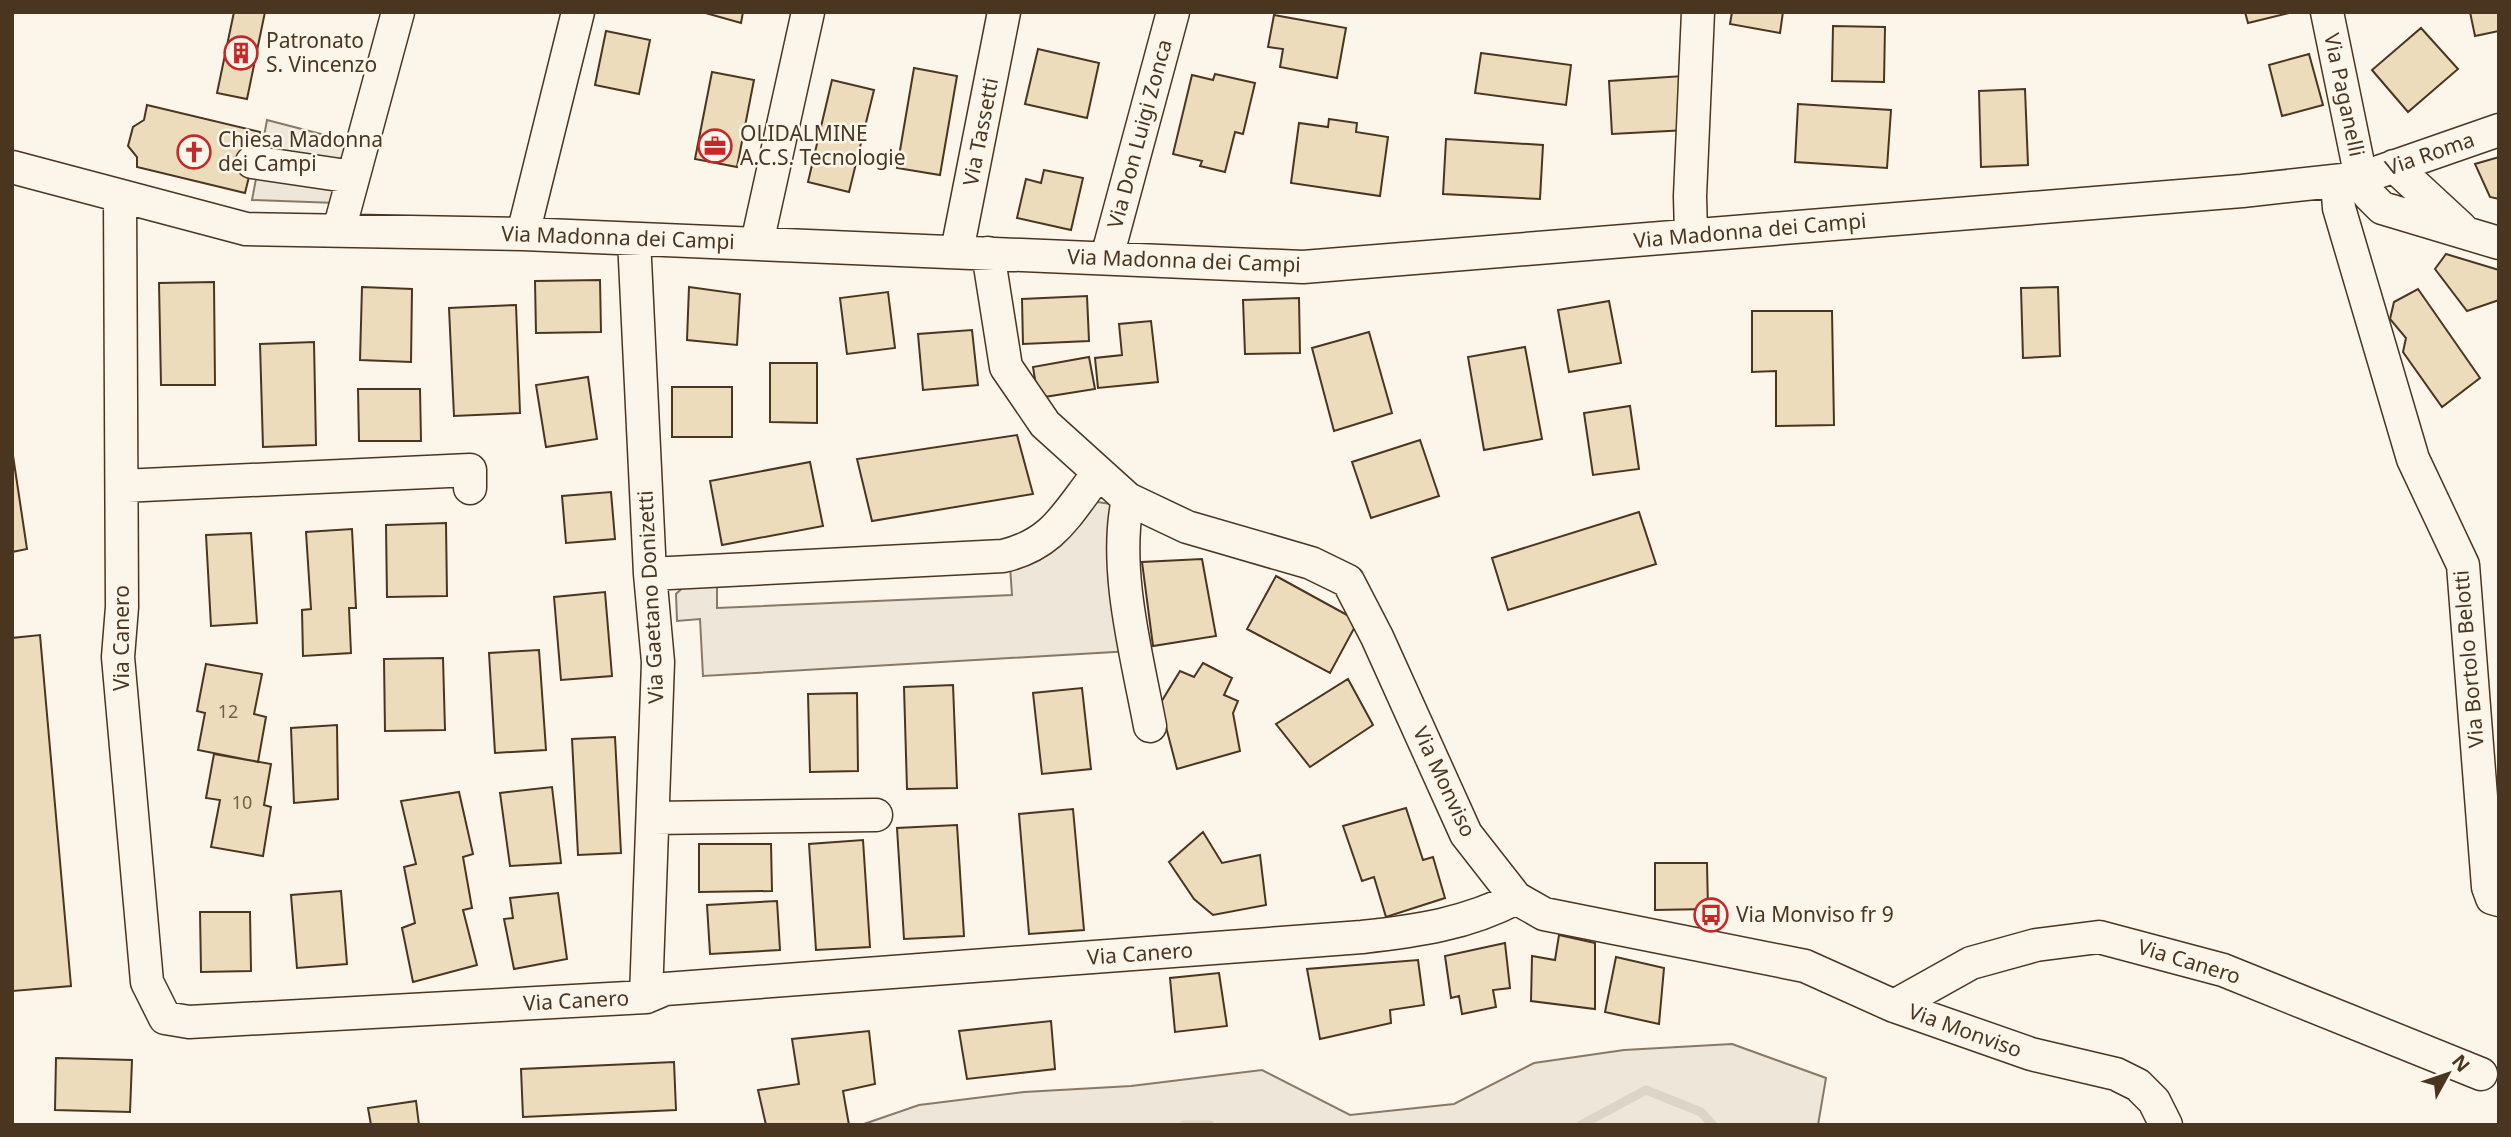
<svg xmlns="http://www.w3.org/2000/svg" width="2511" height="1137" viewBox="0 0 2511 1137" font-family="'Noto Sans',sans-serif">
<style>
.green{fill:#ede6d9;stroke:#887966;stroke-width:2}
.lines{fill:none;stroke-linecap:round;stroke-linejoin:round}
.stream{stroke:#dcd4c6;stroke-width:9}
.building{fill:#ecdcbc;stroke:#4a3520;stroke-width:2}
.minor-casing{stroke:#4a3520;stroke-width:35}
.minor{stroke:#fbf6e9;stroke-width:32}
.labels{text-anchor:middle;stroke-width:5;stroke-linejoin:round;paint-order:stroke}
.number-label{font-size:18px;fill:#725f47}
.poi-label{font-size:21px;fill:#4a3520;stroke:#fbf6e9;text-anchor:start}
.street-label{font-size:21px;fill:#4a3520;stroke:#fbf6e9}
</style>
<rect width="100%" height="100%" fill="#fbf6e9"/>
<path class="green" d="M267,120L348,141L336,203L252,200Z
M1090,501L1111,504L1116,517L1131,651L703,676L700,619L677,621L676,594L688,583L717,580V608L1012,595L1010,566C1058,560 1065,538 1090,501Z
M1732,1044L1826,1078L1818,1125H861L919,1105L1024,1092L1131,1086L1262,1070L1350,1115L1454,1104L1534,1063L1624,1050Z"/>
<g class="lines">
<path class="stream" d="M1184,1125H1210
M1581,1125L1646,1090L1701,1112L1713,1125"/>
</g>
<path class="building" d="M234,12H265L247,99L217,93Z
M702,12H743L741,23Z
M1732,12H1783L1780,33L1730,24Z
M2245,12H2293L2248,23Z
M2470,12H2499V31L2475,36Z
M1274,15L1346,28L1337,78L1280,67L1283,49L1268,47Z
M1833,26L1885,27L1884,82L1832,81Z
M2421,28L2458,69L2408,112L2372,70Z
M606,31L650,40L639,94L595,85Z
M1038,49L1099,63L1087,118L1025,104Z
M1481,53L1571,65L1566,105L1475,93Z
M2309,54L2323,105L2282,116L2269,65Z
M914,68L957,76L940,175L897,168Z
M712,72L754,80L737,167L695,159Z
M1215,74L1255,83L1243,134L1235,132L1225,172L1200,166L1202,161L1173,154L1192,75L1213,80Z
M1683,76L1687,130L1612,134L1609,81Z
M832,80L874,90L849,192L808,182Z
M2025,89L2028,165L1981,167L1979,91Z
M1798,104L1891,110L1887,168L1795,162Z
M147,105L260,132L245,193L137,167V157L128,146L133,127L144,120Z
M1329,119L1357,123L1356,132L1388,137L1380,196L1291,183L1299,123L1328,127Z
M1446,139L1543,145L1540,199L1443,194Z
M2499,157V199L2490,197L2475,164Z
M1044,170L1083,178L1071,230L1017,218L1026,179L1041,183Z
M2446,254L2499,270V300L2467,311L2435,269Z
M600,280L601,332L536,333L535,281Z
M214,282L215,385H161L159,283Z
M362,287L412,289L411,362L360,360Z
M689,287L740,294L737,345L687,340Z
M2058,287L2060,356L2023,358L2021,288Z
M2418,289L2480,378L2442,407L2403,352L2406,338L2390,319L2394,302Z
M888,292L895,348L847,354L840,298Z
M1087,296L1089,341L1023,344L1022,299Z
M1299,298L1300,353L1245,354L1243,300Z
M1609,301L1621,363L1569,372L1558,310Z
M516,305L520,413L454,416L449,308Z
M1752,311H1832L1834,425L1776,426V371L1752,372Z
M1151,321L1158,382L1098,388L1095,358L1122,355L1119,324Z
M972,330L978,385L923,390L918,334Z
M1369,332L1392,413L1334,431L1312,348Z
M314,342L316,445L263,447L260,344Z
M1525,347L1542,439L1484,450L1468,357Z
M1089,357L1095,389L1038,398L1033,367Z
M770,363H817V423L770,422Z
M588,377L597,439L546,447L536,385Z
M672,387H732V437H672Z
M358,389H420L421,441H359Z
M1630,406L1639,469L1593,475L1584,413Z
M1017,435L1033,494L872,521L857,459Z
M1420,440L1439,496L1371,518L1352,462Z
M12,449L27,549L12,552Z
M810,462L823,526L722,545L710,481Z
M611,492L615,539L566,543L562,496Z
M1639,512L1656,564L1508,610L1492,558Z
M446,523L447,596L387,597L386,525Z
M352,529L356,608H349L351,653L303,656L302,610L311,609L306,532Z
M251,533L257,623L211,626L206,535Z
M1202,559L1216,636L1153,646L1142,562Z
M1276,576L1358,621L1330,673L1247,629Z
M605,592L612,676L561,680L554,597Z
M40,635L71,986L13,991L12,638Z
M539,650L546,750L495,753L489,653Z
M443,658L445,730L385,731L384,659Z
M1203,663L1232,678L1224,695L1238,701L1233,713L1240,751L1177,769L1160,704L1180,671L1194,677Z
M206,664L262,674L254,714L266,717L258,762L198,750L205,713L197,711Z
M1348,679L1373,725L1310,767L1276,724Z
M953,685L957,788L907,789L904,687Z
M1082,688L1091,769L1042,774L1033,693Z
M857,693L858,771L810,772L808,694Z
M337,725L338,799L294,803L291,728Z
M615,737L621,853L578,855L572,739Z
M214,754L271,764L264,805L271,807L263,856L211,847L220,800L206,798Z
M552,787L561,863L510,866L500,793Z
M459,792L473,854L463,857L472,908L463,910L477,965L413,982L402,928L415,923L404,867L416,864L401,801Z
M1406,808L1423,860L1433,857L1445,898L1386,917L1374,877L1362,881L1343,826Z
M1073,809L1084,930L1029,934L1019,814Z
M957,825L964,936L904,939L897,828Z
M1203,832L1222,863L1260,855L1266,905L1213,915L1194,899L1169,862Z
M863,840L870,947L816,950L809,844Z
M699,844H771L772,891L699,892Z
M1655,863H1707L1708,909L1655,910Z
M341,891L347,964L297,968L291,895Z
M558,893L567,959L514,969L504,919L513,918L510,898Z
M777,901L780,950L710,954L707,905Z
M200,912H250L251,971L201,972Z
M1559,935L1595,943V1009L1531,1001L1532,956L1555,960Z
M1505,943L1510,988L1493,990L1496,1007L1462,1014L1459,996L1451,998L1445,956Z
M1616,957L1664,968L1659,1024L1605,1012Z
M1418,960L1424,1005L1390,1010L1391,1023L1320,1039L1307,969Z
M1219,973L1227,1026L1175,1032L1170,978Z
M1051,1021L1055,1069L967,1079L959,1031Z
M869,1031L875,1084L843,1091L849,1125H766L758,1090L799,1084L792,1039Z
M56,1058L132,1060L130,1112L55,1110Z
M674,1062L676,1110L523,1117L521,1069Z
M416,1101L419,1125H434H371L368,1108Z"/>
<g class="lines">
<defs>
<path id="minor" d="M2327,12L2361,178L2369,195L2382,208L2499,243
M252,162L353,177
M2394,166L2461,228
M12,167L246,229L523,234L1303,267L2242,191L2361,178L2499,130
M2337,181L2339,208L2413,459L2463,565L2488,887L2492,898L2499,900
M120,197L122,607L118,657L147,982L165,1018L189,1022L646,997L665,989L1362,937C1416,931 1467,924 1516,898
M339,230L398,12
M523,234L578,12
M1691,235L1690,196L1698,12
M634,239L650,574L658,662L646,997
M757,243L808,12
M957,251L1004,12
M988,253L1006,367L1045,424L1128,499L1187,527L1311,563L1348,581L1377,637L1466,834L1516,898L1544,914L1805,966L1894,1006L2031,1054L2116,1074L2138,1085L2154,1101L2166,1125
M1107,257L1173,12
M122,486L470,470V488
M1128,499C1113,569 1137,656 1150,726
M650,574L1003,556C1054,544 1067,513 1097,475
M653,818L876,815
M1894,1006L1971,963L2036,945L2099,937L2223,970L2481,1074"/>
</defs>
<use href="#minor" class="minor-casing"/>
<use href="#minor" class="minor"/>
</g>
<defs>
<symbol id="building-ring" viewBox="-11 -11 22 22"><circle r="9.5" fill="#fbf6e9" stroke="#c62828" stroke-width="1.5"/><path d="M-4-6H4V6H1V3H-1V6H-4ZM-2.5-4.3h1.7v1.8h-1.7ZM.8-4.3h1.7v1.8H.8ZM-2.5-1h1.7V.8h-1.7ZM.8-1h1.7V.8H.8Z" fill="#c62828"/></symbol>
<symbol id="office-ring" viewBox="-11 -11 22 22"><circle r="9.5" fill="#fbf6e9" stroke="#c62828" stroke-width="1.5"/><path d="M-6-3h4V-5.5h4V-3h4V5H-6ZM-1-4.5V-3h2v-1.5ZM-6 0V1H6V0Z" fill="#c62828"/></symbol>
<symbol id="church-ring" viewBox="-11 -11 22 22"><circle r="9.5" fill="#fbf6e9" stroke="#c62828" stroke-width="1.5"/><path d="M-1.2-6h2.4v3.5h3.3v2.4h-3.3V6h-2.4V-.1h-3.3v-2.4h3.3Z" fill="#c62828"/></symbol>
<symbol id="bus-ring" viewBox="-11 -11 22 22"><circle r="9.5" fill="#fbf6e9" stroke="#c62828" stroke-width="1.5"/><path d="M-5-6H5V4H4V6H2V4H-2V6H-4V4H-5ZM-3.5-4V0h7V-4ZM-3.5 1.2v1.5H-2V1.2ZM2 1.2v1.5H3.5V1.2Z" fill="#c62828"/></symbol>
</defs>
<g fill-rule="evenodd">
<use href="#building-ring" x="222" y="34" width="38" height="38"/>
<use href="#office-ring" x="696" y="127" width="38" height="38"/>
<use href="#church-ring" x="175" y="133" width="38" height="38"/>
<use href="#bus-ring" x="1692" y="896" width="38" height="38"/>
</g>
<g class="labels">
<g class="number-label">
<text x="228" y="718">12</text>
<text x="242" y="809">10</text>
</g>
<g class="poi-label">
<text x="266" y="48">Patronato<tspan x="266" dy="24">S. Vincenzo</tspan></text>
<text x="740" y="141">OLIDALMINE<tspan x="740" dy="24">A.C.S. Tecnologie</tspan></text>
<text x="218" y="147">Chiesa Madonna<tspan x="218" dy="24">dei Campi</tspan></text>
<text x="1736" y="922">Via Monviso fr 9</text>
</g>
<g class="street-label">
<text transform="translate(2344 95) rotate(78)" y="7">Via Paganelli</text>
<text transform="translate(981 132) rotate(-79)" y="7">Via Tassetti</text>
<text transform="translate(1140 134) rotate(-75)" y="7">Via Don Luigi Zonca</text>
<text transform="translate(2430 154) rotate(-19)" y="7">Via Roma</text>
<text transform="translate(1750 231) rotate(-5)" y="7">Via Madonna dei Campi</text>
<text transform="translate(618 238) rotate(2)" y="7">Via Madonna dei Campi</text>
<text transform="translate(1184 261) rotate(2)" y="7">Via Madonna dei Campi</text>
<text transform="translate(651 597) rotate(-93)" y="7">Via Gaetano Donizetti</text>
<text transform="translate(122 638) rotate(-90)" y="7">Via Canero</text>
<text transform="translate(2469 659) rotate(-95)" y="7">Via Bortolo Belotti</text>
<text transform="translate(1444 782) rotate(65)" y="7">Via Monviso</text>
<text transform="translate(1140 954) rotate(-4)" y="7">Via Canero</text>
<text transform="translate(2189 962) rotate(17)" y="7">Via Canero</text>
<text transform="translate(576 1001) rotate(-3)" y="7">Via Canero</text>
<text transform="translate(1965 1031) rotate(20)" y="7">Via Monviso</text>
</g>
</g>
<rect width="2511" height="1137" fill="none" stroke="#4a3520" stroke-width="28"/>
<g transform="translate(2448 1074) rotate(50)" stroke="#fbf6e9" stroke-width="5" paint-order="stroke">
<path d="M0-5L12 26L0 18L-12 26Z" fill="#4a3520"/>
<text y="-10" font-size="19" font-weight="bold" text-anchor="middle" fill="#4a3520">N</text>
</g>
</svg>
